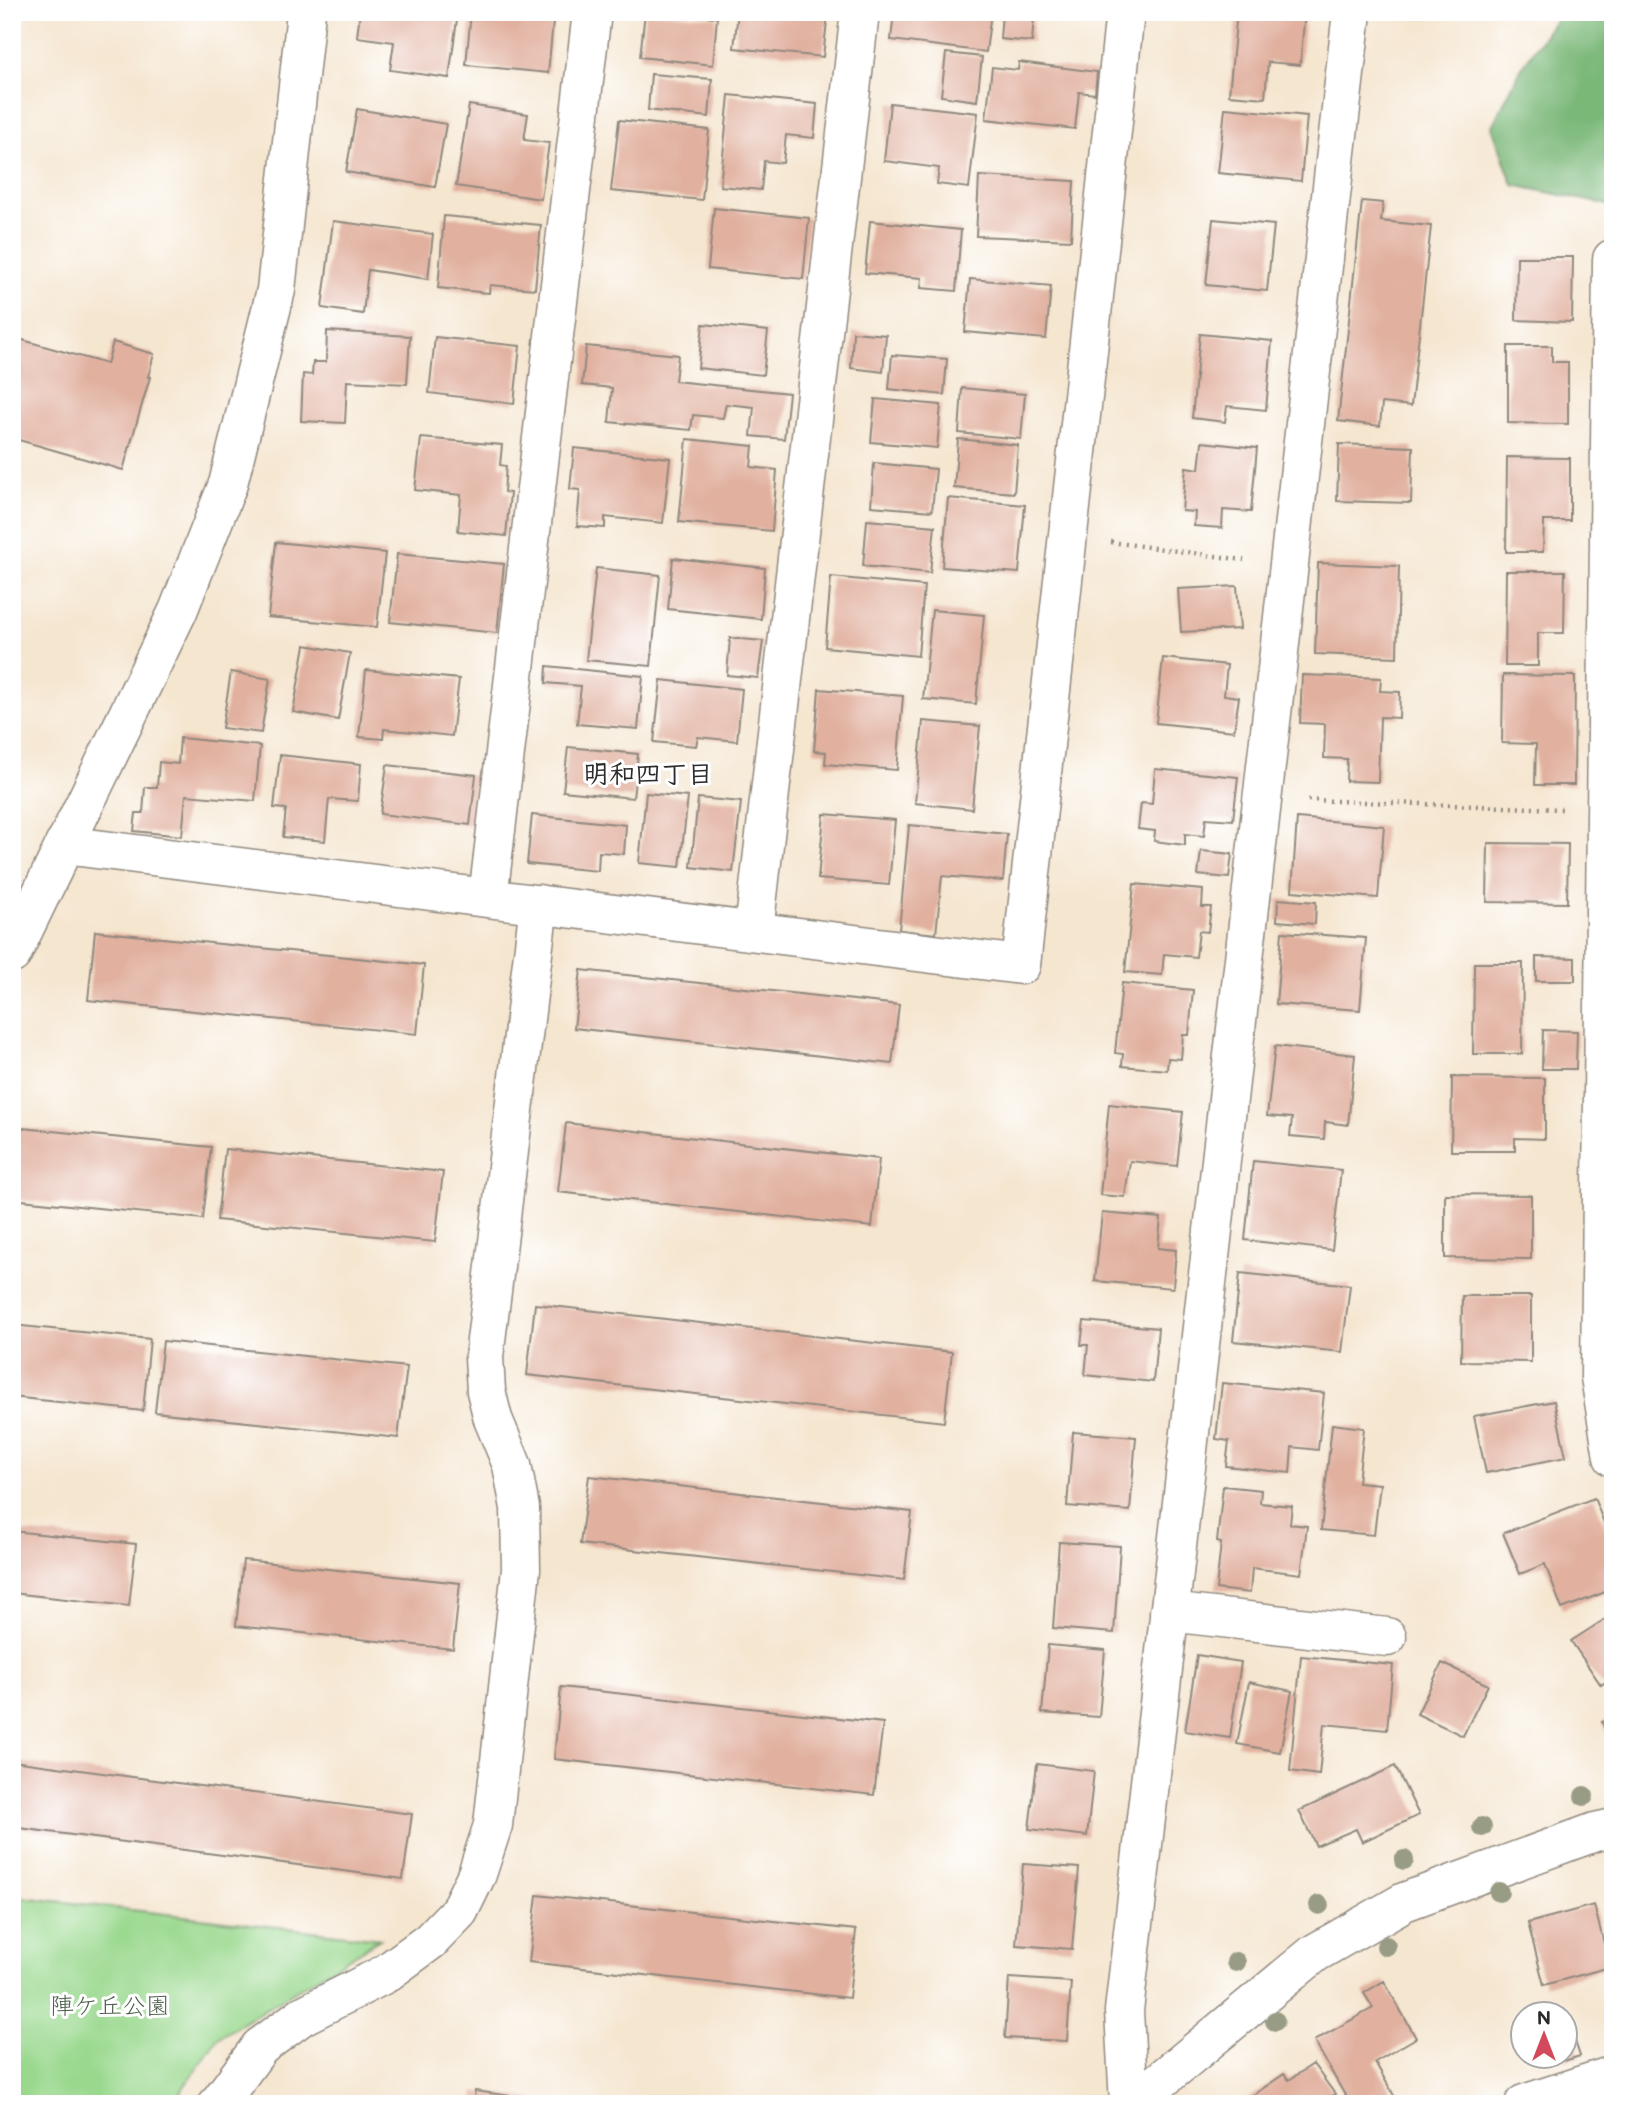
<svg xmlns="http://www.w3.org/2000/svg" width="1625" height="2116" viewBox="0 0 1625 2116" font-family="'Balsamiq Sans','Klee One',sans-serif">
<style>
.green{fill:#99d88d;stroke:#62825c;stroke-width:2}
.forest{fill:#7ab878;stroke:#527252;stroke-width:2}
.building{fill:#e1b09f}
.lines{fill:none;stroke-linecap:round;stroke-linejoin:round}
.minor-casing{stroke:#90887e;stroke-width:41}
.path{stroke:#90887e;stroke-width:4.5;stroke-dasharray:2 5;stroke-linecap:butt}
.minor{stroke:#fff;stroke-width:38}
.tree{fill:#989c85}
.labels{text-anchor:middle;stroke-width:6;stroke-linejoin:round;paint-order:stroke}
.park-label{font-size:24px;fill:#4c5f48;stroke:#fff}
.neighbourhood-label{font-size:26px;font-weight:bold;fill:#2b2b2b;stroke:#fff}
</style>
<rect width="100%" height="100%" fill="#fff"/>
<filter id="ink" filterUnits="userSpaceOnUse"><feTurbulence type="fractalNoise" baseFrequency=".0143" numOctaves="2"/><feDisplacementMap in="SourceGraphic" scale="14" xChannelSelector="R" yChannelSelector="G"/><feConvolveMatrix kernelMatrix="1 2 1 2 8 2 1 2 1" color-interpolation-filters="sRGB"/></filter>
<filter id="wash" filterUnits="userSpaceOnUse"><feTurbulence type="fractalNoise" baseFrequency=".00686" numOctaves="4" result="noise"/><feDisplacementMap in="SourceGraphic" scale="28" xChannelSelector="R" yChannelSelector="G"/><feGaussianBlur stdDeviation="1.57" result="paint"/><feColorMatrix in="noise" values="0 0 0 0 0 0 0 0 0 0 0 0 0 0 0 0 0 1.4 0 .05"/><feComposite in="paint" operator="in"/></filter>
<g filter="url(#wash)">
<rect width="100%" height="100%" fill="#f5e6d0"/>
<path class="green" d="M12,1896L380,1939L218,2038L172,2104H12Z"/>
<path class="forest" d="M1561,12H1613V206L1513,185L1492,126L1522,67Z"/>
<g id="blocks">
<path class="building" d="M360,12H458L449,78L390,70L394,42L357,37Z
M471,12H554L548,73L466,65Z
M645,12L717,17L713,65L640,57Z
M738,12H828L823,57L734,48Z
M894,12H991L986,52L891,40Z
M1002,12H1081V18L1034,15L1032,42L1000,39Z
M1237,12H1305L1300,65L1268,62L1265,98L1229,95Z
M946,53L982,57L977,101L941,96Z
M1019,62L1097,72L1095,94L1079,92L1075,129L986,119L992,67L1018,70Z
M651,74L712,79L709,117L648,110Z
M729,95L817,104L814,138L786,135L783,163L764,161L761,190L720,186Z
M890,103L978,113L969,188L937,184L939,168L884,161Z
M469,105L528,114L524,140L549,143L541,199L456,186Z
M1225,108L1307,116L1301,181L1218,173Z
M357,109L446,124L435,187L346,172Z
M619,120L709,130L702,200L611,191Z
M979,176L1074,181L1071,240L976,236Z
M1362,201L1383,203L1381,221L1431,226L1411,406L1382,403L1380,426L1338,421Z
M714,208L809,218L803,279L708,269Z
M444,216L541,225L535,289L490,285L489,293L438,288Z
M1213,219L1274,225L1267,291L1206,285Z
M333,221L433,234L428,279L368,270L363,314L322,308Z
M870,221L961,230L956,291L921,288L922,278L865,273Z
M1517,257H1573L1572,322L1516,320Z
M970,279L1051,286L1046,339L965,332Z
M703,324L768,331L763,375L698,368Z
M327,331L410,336L407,384L347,381L345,423L301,421L303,374L312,375L313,362H326Z
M853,332L886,335L883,372L851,368Z
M1200,334L1272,341L1266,410L1227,406L1225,422L1192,418Z
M12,337L107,364L113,342L154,354L148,377H150L123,470L12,438Z
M435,337L520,346L514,404L429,393Z
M586,346L678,355L675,381L789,393L784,439L751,436L754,407L726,404L723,418L693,415L691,430L609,422L612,388L582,385Z
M1508,346H1552V362H1568V424L1508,423Z
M892,355L947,359L944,395L889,389Z
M962,388L1025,394L1021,439L959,433Z
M875,399L941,405L937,448L871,442Z
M421,438L502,445L500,465L506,466L504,492L510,493L506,536L458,531L461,495L415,490Z
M687,439L753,446L751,467L777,470L772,531L679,522Z
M958,439L1018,445L1014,493L954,488Z
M1202,442L1257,448L1251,512L1223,510L1222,528L1194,526L1195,512L1182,511L1186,467L1199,469Z
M1339,444L1413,447L1411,503L1337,501Z
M574,448L670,458L663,523L605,517V528L577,526L580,490L570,489Z
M1507,457L1570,458V521H1544L1543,552H1506Z
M874,463L936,469L932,511L871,506Z
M948,498L1025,505L1019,573L942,567Z
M867,520L935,526L930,573L863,566Z
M276,542L385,553L377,627L268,617Z
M397,554L504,564L497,633L390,622Z
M673,558L765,568L761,619L668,609Z
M1318,563L1399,566L1397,657L1315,654Z
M596,568L660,575L651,666L586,660Z
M1506,571H1565L1564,633H1538V666H1505Z
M831,577L924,586L918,656L825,647Z
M1237,586L1240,629L1181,632L1178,589Z
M932,610L984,615L976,704L923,699Z
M730,638L763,641L758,678L727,675Z
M305,645L350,653L338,720L293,712Z
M1163,658L1227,665L1224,695L1239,697L1234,731L1156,723Z
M547,666L643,676L638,729L577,724L581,686L546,683Z
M366,670L459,679L452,736L384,729L383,739L359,737Z
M231,672L270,679L261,733L222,728Z
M1302,675L1381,678L1380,691L1400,692L1399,718L1380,717L1378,782L1346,781L1347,759L1324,758L1325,724L1300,723Z
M1503,675L1575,676L1574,785H1535L1536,744L1502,743Z
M661,680L742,689L737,741L698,737L696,746L654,742Z
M819,689L903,696L897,770L825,764L826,752L814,751Z
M923,721L980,726L972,809L915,803Z
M180,738L260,746L255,801L186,795L182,836L134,831L136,813H143L145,787H157L159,762L178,764Z
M568,747L638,754L633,798L563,791Z
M280,755L361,764L358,801L329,799L325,841L283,837L286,809L274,808Z
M387,765L476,775L470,825L380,814Z
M1155,769L1238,777L1233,820L1206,818L1204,836L1185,834V845L1154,841L1155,831L1138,829L1141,803L1152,804Z
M646,793L688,797L680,867L639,863Z
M698,798L741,802L733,872L691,867Z
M824,814L895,820L889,885L818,879Z
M532,815L626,825L624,854L599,852L598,871L527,864Z
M1297,818L1384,826L1378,898L1292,891Z
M909,825L1007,834L1003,881L942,876L936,934L899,930Z
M1488,843L1568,844L1567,903L1487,902Z
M1201,851L1232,854L1229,878L1198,875Z
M1134,884L1203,890L1202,907H1211L1208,932L1199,931L1196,957L1164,954L1162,975L1125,972Z
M1278,899L1316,902L1315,924L1277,921Z
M95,931L424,965L417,1034L88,1000Z
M1282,932L1366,938L1360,1010L1276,1004Z
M1536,957L1575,958V981H1536Z
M1474,963H1523L1522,1054H1473Z
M581,970L899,1005L892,1064L574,1028Z
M1122,983L1193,990L1189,1035H1183L1181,1059L1168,1058L1167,1070L1122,1066L1123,1054L1115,1053Z
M1543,1030L1577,1031L1576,1069H1542Z
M1275,1046L1355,1055L1348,1125L1325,1122L1324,1139L1290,1136L1292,1118L1267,1116Z
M1452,1077L1545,1078V1139L1515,1138V1151H1451Z
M1109,1104L1183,1112L1177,1166L1130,1161L1125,1197L1100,1195Z
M566,1123L879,1159L872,1227L558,1192Z
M12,1127L211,1147L203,1219L12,1199Z
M225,1149L443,1172L435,1242L217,1220Z
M1253,1161L1341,1170L1332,1250L1245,1240Z
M1445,1194L1531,1195V1259L1445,1258Z
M1102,1213L1161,1218L1158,1248L1176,1250L1173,1288L1095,1281Z
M1240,1273L1350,1285L1342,1352L1233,1341Z
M1462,1296H1531V1362L1461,1361Z
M535,1304L952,1352L944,1422L527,1375Z
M1084,1321L1158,1328L1153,1382L1085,1375L1088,1345H1081Z
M12,1325L150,1339L143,1411L12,1397Z
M163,1341L407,1367L398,1438L155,1412Z
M1222,1383L1324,1393L1318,1450L1292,1447L1290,1473L1226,1466L1229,1441L1216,1439Z
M1554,1401L1566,1457L1486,1473L1474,1416Z
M1332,1424L1364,1428L1358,1482L1380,1484L1374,1535L1321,1530Z
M1073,1432L1136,1437L1130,1511L1067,1506Z
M589,1476L912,1512L904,1580L580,1544Z
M1223,1486L1261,1490L1260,1503L1292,1506L1290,1524L1307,1526L1301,1574L1252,1568L1250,1593L1216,1589L1221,1543L1217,1542Z
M1594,1498L1613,1545V1589L1562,1609L1545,1564L1520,1574L1503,1533Z
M12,1531L136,1544L129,1606L12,1593Z
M1059,1542L1120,1546L1114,1633L1053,1628Z
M243,1560L460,1583L453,1649L236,1626Z
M1613,1614V1677L1601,1685L1571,1641Z
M1048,1645L1105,1650L1099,1717L1042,1713Z
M1197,1655L1241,1662L1230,1738L1185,1731Z
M1301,1656L1393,1665L1387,1730L1324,1724L1319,1775L1290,1771Z
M1442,1663L1488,1685L1463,1736L1417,1714Z
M1249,1682L1292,1691L1280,1752L1237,1744Z
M561,1687L883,1723L874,1795L554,1759Z
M1613,1718V1748L1602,1722Z
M12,1761L412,1814L403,1879L12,1827Z
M1037,1764L1094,1771L1087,1836L1029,1829Z
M1395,1766L1419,1815L1362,1842L1356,1829L1316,1846L1299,1811Z
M1023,1864L1079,1868L1072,1949L1016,1945Z
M537,1895L856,1930L849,1998L529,1962Z
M1594,1905L1610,1967L1544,1985L1528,1923Z
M1009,1978L1071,1982L1067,2041L1005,2038Z
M1384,1981L1416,2038L1375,2062L1397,2101L1393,2104H1350L1314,2041L1373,2008L1364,1993Z
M1570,2027L1580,2056L1564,2061L1562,2056H1566V2029Z
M1313,2064L1335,2094L1321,2104H1240L1284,2074L1289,2080Z
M475,2091L555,2102V2104H473Z"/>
</g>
</g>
<g filter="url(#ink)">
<use href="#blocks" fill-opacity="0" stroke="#90887e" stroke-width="2"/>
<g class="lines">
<defs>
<path id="minor" d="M1612,259L1600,1377L1613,1457
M64,845L1021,965L1125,12
M488,898L592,12
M754,931L860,12
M12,954L178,611L228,484L276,290L306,12
M1169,1612L1387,1637
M218,2104L260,2047L302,2016L385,1974L430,1941L459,1911L477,1874L493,1825L521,1569L520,1508L512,1465L493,1419L486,1391L484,1357L539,904
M1129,2104L1124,2011L1352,12
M1132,2104L1315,1953L1404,1902L1595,1832L1613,1828
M1524,2104L1613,2075"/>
</defs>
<use href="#minor" class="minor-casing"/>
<path class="path" d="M1111,542L1244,560
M1308,800L1562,809"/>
<use href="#minor" class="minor"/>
</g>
<g class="tree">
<circle cx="1584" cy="1796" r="10"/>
<circle cx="1482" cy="1827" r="10"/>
<circle cx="1404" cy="1860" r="10"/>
<circle cx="1499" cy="1892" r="10"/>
<circle cx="1319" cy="1905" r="10"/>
<circle cx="1386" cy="1946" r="10"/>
<circle cx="1236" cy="1962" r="10"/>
<circle cx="1275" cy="2021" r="10"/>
</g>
</g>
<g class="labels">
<g class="park-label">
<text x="110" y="2014">陣ケ丘公園</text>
</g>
<g class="neighbourhood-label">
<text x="648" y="783">明和四丁目</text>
</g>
</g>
<rect width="1625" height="2116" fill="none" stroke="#fff" stroke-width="42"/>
<g transform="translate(1544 2035)"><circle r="33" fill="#ffffff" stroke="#aaaaaa" stroke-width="2"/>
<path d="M0-5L12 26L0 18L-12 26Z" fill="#d1495b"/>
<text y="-10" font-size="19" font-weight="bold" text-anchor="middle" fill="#2b2b2b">N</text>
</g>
</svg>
